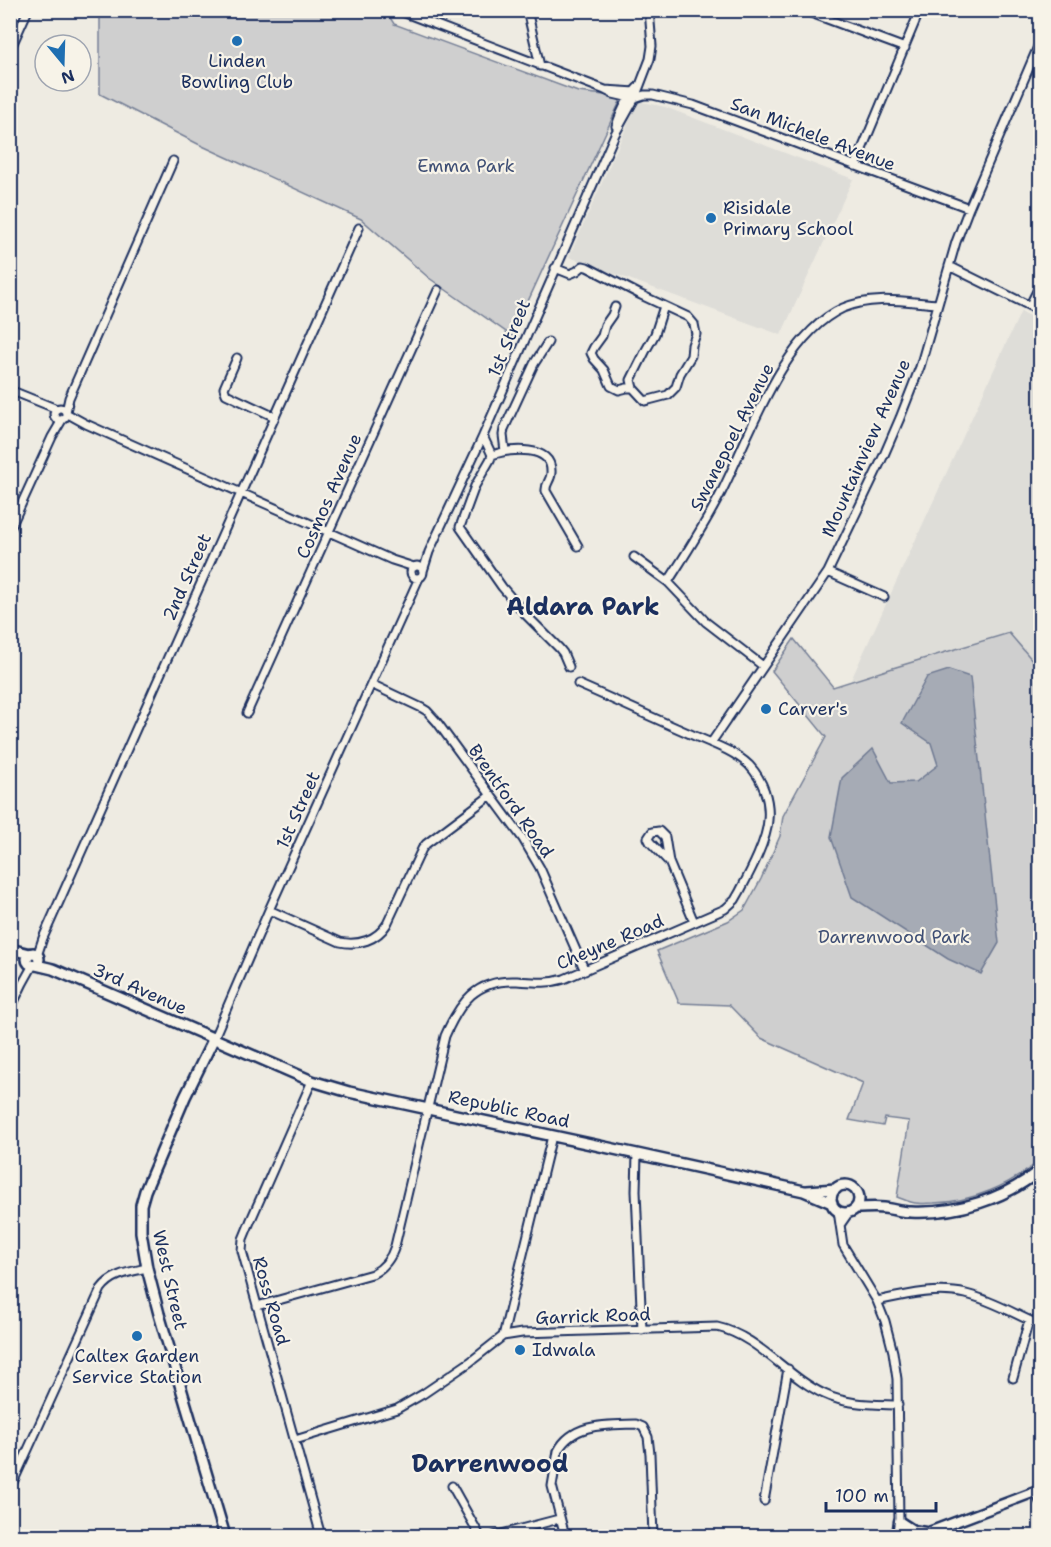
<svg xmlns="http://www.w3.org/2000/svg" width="1051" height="1547" viewBox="0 0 1051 1547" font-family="'Shantell Sans',sans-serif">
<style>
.built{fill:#deddd8}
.green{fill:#cfcfcf;stroke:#757f96;stroke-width:1.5}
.water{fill:#a6abb5;stroke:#6e7992;stroke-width:1.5}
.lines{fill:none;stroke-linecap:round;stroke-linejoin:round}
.minor-casing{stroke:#1b2f5e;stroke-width:11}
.tertiary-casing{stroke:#1b2f5e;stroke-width:13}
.secondary-casing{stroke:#1b2f5e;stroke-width:14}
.minor{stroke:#f7f3e8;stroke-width:7}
.tertiary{stroke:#f7f3e8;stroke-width:8}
.secondary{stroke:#f7f3e8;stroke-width:9}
.poi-dot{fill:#1f6fb2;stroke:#f7f3e8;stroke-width:2}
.labels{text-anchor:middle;stroke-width:4.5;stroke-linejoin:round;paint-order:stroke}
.poi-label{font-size:18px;fill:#1b2f5e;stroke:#f7f3e8;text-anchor:start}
.street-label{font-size:18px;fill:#1b2f5e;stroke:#f7f3e8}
.park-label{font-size:18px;fill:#3f4f75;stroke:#f7f3e8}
.district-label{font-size:24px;font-weight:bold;fill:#1b2f5e;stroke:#f7f3e8}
</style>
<rect width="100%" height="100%" fill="#eeebe2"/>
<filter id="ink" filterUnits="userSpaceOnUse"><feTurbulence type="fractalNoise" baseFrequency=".0167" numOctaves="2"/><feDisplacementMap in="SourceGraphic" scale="12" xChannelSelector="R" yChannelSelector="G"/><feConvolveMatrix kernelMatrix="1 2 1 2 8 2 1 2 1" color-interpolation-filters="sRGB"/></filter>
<g filter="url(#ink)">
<path class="built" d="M638,101L665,107L853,179L781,335L569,257Z
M1021,311L1040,323V669L1009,634L851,680Z"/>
<path class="green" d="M100,11H386L394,24L578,92L622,97L512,336L429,278L361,219L198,144L100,94Z
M1009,633L1040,669V1160C1011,1185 972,1202 934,1203C928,1203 921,1204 915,1203C909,1202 903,1199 897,1197L909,1121L885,1118L883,1126L849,1120L863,1083L761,1038L729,1005L679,1003L657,951L728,921L744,910L761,879L780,836L783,816L826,737L772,671L794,639L833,687L896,667Z"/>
<path class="water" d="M949,670L970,677L999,943L981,974L948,959L852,897L831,837L842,778L873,749L891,783L916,782L938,765L931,743L902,723L927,677Z"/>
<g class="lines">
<defs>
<path id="minor" d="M527,10L540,66
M803,10L905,48
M400,11L605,90L613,94L626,97L635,98L644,95H653L693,105L969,208
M10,50L28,10
M605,90L636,92
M616,126C621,111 628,96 640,85
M855,166L920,10
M949,266L1040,311
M555,268L570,274L577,271L583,266L587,267L641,295L688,317L694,324L696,334L692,345L691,356L680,374L676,387L668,395L645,401L633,388L631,380L646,350L655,334L664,306
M1030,305L1040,285
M615,307L612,315L605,325L602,336L594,347L591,353L594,359L604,370L611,386L619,390L627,388H633
M237,358L224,388L226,394L275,417
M10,390L57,409
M54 414a6 6 0 1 1 12 0a6 6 0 1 1-12 0Z
M66,412L69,398L173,161
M66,413L86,424L392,560L414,567
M483,436L492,455L490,460L475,486L460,527L502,587L526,615L559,648L563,653L569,667
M505,451L503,435L504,429L534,364L548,342
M492,455C510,449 553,444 551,473C551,481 545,483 546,491L578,546
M10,529L52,437L62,420
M634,557L668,582L706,622L763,666
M411 572a6 6 0 1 1 12 0a6 6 0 1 1-12 0Z
M423,571L429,552L483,436L615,134L635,98L650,59L652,46L649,10
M828,572L884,597
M668,582C687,552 706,523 722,491C750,435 783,335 843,308C873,295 907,302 938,304
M371,684L422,708L427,711L437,722L523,839L540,868L585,971
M247,713L438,290
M711,743L828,572L884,455L900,418L920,367L956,242L969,208L1040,42
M669,862L665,837L659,831L652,832L648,838L650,842L669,862L694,922
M269,910L340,942C358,946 377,940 387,924L422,849L426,844L491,795
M37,956L43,938L359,228
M10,1010L23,983L33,965
M214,1038L269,910L419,578
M312,1081L250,1222L243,1239L242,1251L321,1536
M637,1154L636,1191L642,1330
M838,1211L843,1245L877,1301L885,1321L893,1352L897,1379L899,1521L904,1536
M840,1225L849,1212
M877,1301C905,1295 937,1287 966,1294C992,1300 1016,1315 1040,1325
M257,1306L372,1274C384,1268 391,1259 395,1246L445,1036C460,1002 476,979 517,981C533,982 548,984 564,979L725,909L735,900L739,893C749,874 767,841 768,820C770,800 763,780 749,765C733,750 708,742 688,733C651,717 615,700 578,684
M503,1336L552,1136
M1013,1378L1029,1320
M295,1440L397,1409L423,1394L470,1362L503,1336L522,1333L717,1327C758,1336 787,1377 824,1394C847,1405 873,1404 898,1405
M452,1486L480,1536
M10,1489L101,1289C112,1274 129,1272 147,1268
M1036,1492L1040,1502
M764,1501L788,1369
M961,1534L962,1536
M494,1536L559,1519
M565,1536L552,1486L558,1451C573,1422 609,1425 636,1424L643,1427L648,1437L650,1454L653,1536"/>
<path id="tertiary" d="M897,1536L899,1521L913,1530L925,1532
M918,1536L1040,1490"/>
<path id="secondary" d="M10,949L30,954
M27 959a6 6 0 1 1 12 0a6 6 0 1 1-12 0Z
M36,965L53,969L312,1081L349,1092L637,1154L804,1191L832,1203
M214,1038L185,1097L145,1191L141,1205V1232L147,1268L159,1314L225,1536
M831 1199a14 14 0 1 1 28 0a14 14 0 1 1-28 0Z
M807,1191L836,1189
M856,1208C865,1208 875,1207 884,1208C893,1209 902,1212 911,1212C957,1214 1005,1199 1040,1170"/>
</defs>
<use href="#minor" class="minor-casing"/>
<use href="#tertiary" class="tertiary-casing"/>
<use href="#secondary" class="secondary-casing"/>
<use href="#minor" class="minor"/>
<use href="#tertiary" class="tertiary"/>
<use href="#secondary" class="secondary"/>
</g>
</g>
<g class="poi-dot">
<circle cx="237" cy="41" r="6"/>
<circle cx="711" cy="218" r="6"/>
<circle cx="766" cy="709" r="6"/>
<circle cx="137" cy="1336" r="6"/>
<circle cx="520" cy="1350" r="6"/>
</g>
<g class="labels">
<g class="poi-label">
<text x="237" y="67" text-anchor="middle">Linden<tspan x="237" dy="21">Bowling Club</tspan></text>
<text x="723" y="214">Risidale<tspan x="723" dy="21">Primary School</tspan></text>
<text x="778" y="715">Carver's</text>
<text x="532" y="1356">Idwala</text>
<text x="137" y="1362" text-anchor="middle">Caltex Garden<tspan x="137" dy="21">Service Station</tspan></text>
</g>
<g class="street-label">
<text transform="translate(813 134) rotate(21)" y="6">San Michele Avenue</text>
<text transform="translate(509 338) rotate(-67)" y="6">1st Street</text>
<text transform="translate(732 437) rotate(-63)" y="6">Swanepoel Avenue</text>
<text transform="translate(866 448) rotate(-66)" y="6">Mountainview Avenue</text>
<text transform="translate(329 496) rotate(-66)" y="6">Cosmos Avenue</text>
<text transform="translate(187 577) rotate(-66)" y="6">2nd Street</text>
<text transform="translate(511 801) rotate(55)" y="6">Brentford Road</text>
<text transform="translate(298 810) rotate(-66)" y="6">1st Street</text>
<text transform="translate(610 942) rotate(-23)" y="6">Cheyne Road</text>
<text transform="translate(140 989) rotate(24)" y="6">3rd Avenue</text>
<text transform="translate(509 1109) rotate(12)" y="6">Republic Road</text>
<text transform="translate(170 1280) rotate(77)" y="6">West Street</text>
<text transform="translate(271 1301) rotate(74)" y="6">Ross Road</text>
<text transform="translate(593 1316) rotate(-2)" y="6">Garrick Road</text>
</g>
<g class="park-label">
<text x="466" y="172">Emma Park</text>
<text x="894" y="943">Darrenwood Park</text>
</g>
<g class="district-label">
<text x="583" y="615">Aldara Park</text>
<text x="490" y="1472">Darrenwood</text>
</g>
</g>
<rect width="1051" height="1547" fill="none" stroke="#f7f3e8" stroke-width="36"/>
<rect x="18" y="18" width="1015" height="1511" fill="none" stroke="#1b2f5e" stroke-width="2" filter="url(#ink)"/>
<g transform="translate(63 63) rotate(161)"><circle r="28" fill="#f7f3e8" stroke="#9fa5b1" stroke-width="1.5"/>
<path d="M0-4.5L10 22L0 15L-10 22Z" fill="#1f6fb2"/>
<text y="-9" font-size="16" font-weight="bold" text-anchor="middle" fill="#1b2f5e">N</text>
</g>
<path d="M826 1502v9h110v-9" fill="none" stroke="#1b2f5e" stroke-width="3"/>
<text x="835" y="1502" font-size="18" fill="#1b2f5e" stroke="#f7f3e8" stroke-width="4.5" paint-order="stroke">100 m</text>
</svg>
